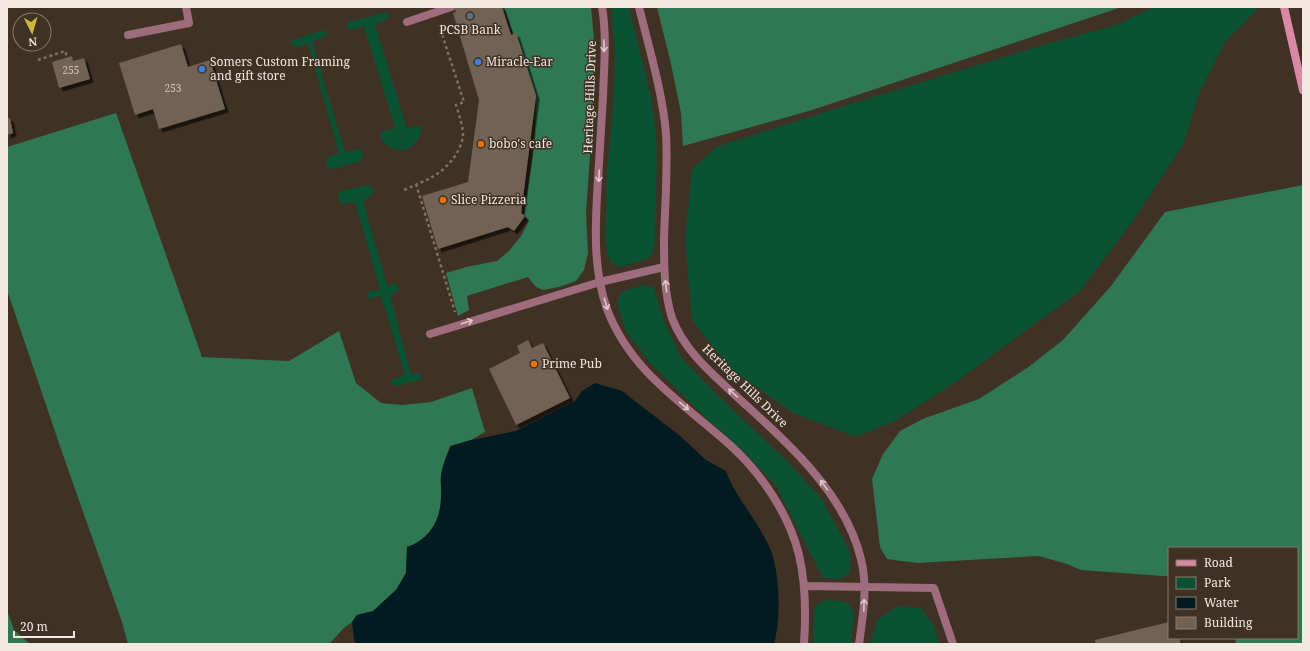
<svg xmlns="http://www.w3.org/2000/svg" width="1310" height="651" viewBox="0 0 1310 651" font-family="'Noto Serif',serif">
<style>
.green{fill:#0a5233}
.forest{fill:#307753}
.water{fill:#001c22}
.building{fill:#716252;filter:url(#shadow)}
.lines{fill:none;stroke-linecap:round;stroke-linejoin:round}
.path{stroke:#7e7265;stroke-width:2.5;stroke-dasharray:3 3;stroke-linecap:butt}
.lane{stroke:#9e6c7d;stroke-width:8}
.street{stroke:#9e6c7d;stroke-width:8}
.secondary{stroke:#d989a6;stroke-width:8}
.oneway{stroke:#ddcac7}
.service-dot{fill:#5c6f8a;stroke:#3f3123;stroke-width:1.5}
.shop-dot{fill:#3f7fe0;stroke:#3f3123;stroke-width:1.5}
.food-dot{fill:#e8710a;stroke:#3f3123;stroke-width:1.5}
.labels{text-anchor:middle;stroke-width:3;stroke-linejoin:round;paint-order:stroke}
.number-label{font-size:10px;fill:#d2c7bc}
.poi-label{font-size:12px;fill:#f2e9e0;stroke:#3f3123;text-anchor:start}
.street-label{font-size:12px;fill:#f2e9e0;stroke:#3f3123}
</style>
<defs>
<filter id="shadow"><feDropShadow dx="3.5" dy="3.5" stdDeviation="0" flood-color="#0009"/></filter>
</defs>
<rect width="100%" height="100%" fill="#3f3123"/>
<path class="green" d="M611,7H629L651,97L656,131L657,161L655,241L653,252L649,258L621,267L612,264L607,253L605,239L607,173L613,104L615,56Z
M1154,7H1258L1253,14L1225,42L1200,91L1183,145L1133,221L1080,291L953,384L895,421L856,437L793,413L730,369L692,320L685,239L692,169L716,147L847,105L1043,45L1116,25Z
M387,12L389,15L388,19L375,24L407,129L422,125C421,129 421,135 419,138C410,155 388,153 380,137L382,132L395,128L364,27L352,30L348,29L347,25L349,22Z
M322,30L326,31L327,35L323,38L312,41L345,152L362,149L363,156L361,161L333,169L328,168L326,161L327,158L339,153L308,44L295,47L292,45L291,41Z
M367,185L372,186L374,192L368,198L363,201L387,285L397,284L399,289L396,292L390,295L411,374L420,373L421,376L419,380L396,386L392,384L391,380L405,375L381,296L369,299L367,295L370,292L380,289L355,202L342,204C338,201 337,197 339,192Z
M642,285L654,287L663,319L681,357L711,389L789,463L822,499L850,552V572L841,579L823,578L776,486L746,454L705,417L649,362L625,330L617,303L621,292Z
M827,600L841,601L849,604L854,614L851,644H813L814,610L818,603Z
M897,606L921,608L934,625L939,644H870L877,620Z"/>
<path class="forest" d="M504,7H591L595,50L593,114L586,213L588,253L584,270L576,281L559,287L543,290L536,287L528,277L467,296L469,310L458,316L446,273L466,267L497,261L509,251L521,236L529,221L524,215L534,148L536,100Z
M657,7H1122L809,111L683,146L681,113L671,64Z
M116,113L202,357L289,361L339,331L356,383L381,403L402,405L431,402L472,388L485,432L471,440L450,446C447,455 442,466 441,476C440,483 442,490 441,497C441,520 429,540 407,547L406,573L396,590L373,611L357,615L352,622L344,628L329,644H128L122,622L63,455L7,290V147Z
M1303,185V644H1236L1235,638H1297V548H1169V576H1163L1081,570L1067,564L1039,556L917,563L887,559L880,547L872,479L883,454L900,431L925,418L979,399L1027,368L1063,340L1111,286L1165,212Z
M7,610L14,630L30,644H7Z"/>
<path class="water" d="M595,383L622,391L679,435L706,460L726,471C733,491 747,508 758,526C762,534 768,542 771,551C780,575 781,619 774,644H356L354,639L352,622L357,615L373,611L396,590L406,573L407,547C429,540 441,520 441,497C442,490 440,483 441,476C442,466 447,455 451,446L471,440L516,431L575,401L582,391Z"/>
<path class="building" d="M454,7H502L511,35L516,33L536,96L521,213L525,216L514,231L508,227L438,249L422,196L468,182L479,100L453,13L456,12Z
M181,44L188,67L210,60L225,109L159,129L153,109L135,115L119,63Z
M72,56L73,61L84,58L90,79L59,88L52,62Z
M7,118H10L13,133L7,135Z
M528,340L532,348L543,343L570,398L516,425L489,369L520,353L517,346Z
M1169,622V638H1179L1181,644H1096L1095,640Z"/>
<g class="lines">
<path class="path" d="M38,60L65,51L68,60
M416,184L455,312
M404,190C426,180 441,176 455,156C459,150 462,143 463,136C463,126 459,115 456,105L464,102L439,25"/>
<path class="lane" d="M407,22L451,7
M128,35L189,23L186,7
M430,334L600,282L664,267"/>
<path class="street" d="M602,7C607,36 604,67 603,96C601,129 599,163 597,196C595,234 594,272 607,309C630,371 683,403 730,445C761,473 789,514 799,555C806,584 806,614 804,644
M639,7C649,48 662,90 666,133C668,168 665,204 664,240C664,265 664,293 672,318C684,350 710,372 735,395C785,441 844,490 861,559C868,587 863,616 859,644
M804,586L934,588L953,644"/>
<path class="secondary" d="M1284,7L1303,90"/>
</g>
<defs><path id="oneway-shaft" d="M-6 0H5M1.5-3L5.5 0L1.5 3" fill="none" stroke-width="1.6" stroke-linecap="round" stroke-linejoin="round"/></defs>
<g class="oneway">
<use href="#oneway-shaft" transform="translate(604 46) rotate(89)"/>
<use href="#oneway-shaft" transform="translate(599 176) rotate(93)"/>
<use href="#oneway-shaft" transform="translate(666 286) rotate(-97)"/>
<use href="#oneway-shaft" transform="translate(606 304) rotate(73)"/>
<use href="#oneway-shaft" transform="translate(467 322) rotate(-17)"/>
<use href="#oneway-shaft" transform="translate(733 393) rotate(-138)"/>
<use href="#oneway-shaft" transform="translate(684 406) rotate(40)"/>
<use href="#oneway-shaft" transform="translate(824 485) rotate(-126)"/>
<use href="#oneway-shaft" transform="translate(864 605) rotate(-88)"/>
</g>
<circle class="service-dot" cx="470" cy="16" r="4"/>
<g class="shop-dot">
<circle cx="478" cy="62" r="4"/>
<circle cx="202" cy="69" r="4"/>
</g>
<g class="food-dot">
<circle cx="481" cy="144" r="4"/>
<circle cx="443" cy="200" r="4"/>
<circle cx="534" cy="364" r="4"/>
</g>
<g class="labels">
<g class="number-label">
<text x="71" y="74">255</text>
<text x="173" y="92">253</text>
</g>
<g class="poi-label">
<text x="470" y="34" text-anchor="middle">PCSB Bank</text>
<text x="210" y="66">Somers Custom Framing<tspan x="210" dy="14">and gift store</tspan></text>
<text x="486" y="66">Miracle-Ear</text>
<text x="489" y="148">bobo's cafe</text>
<text x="451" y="204">Slice Pizzeria</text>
<text x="542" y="368">Prime Pub</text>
</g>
<g class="street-label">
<text transform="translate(590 97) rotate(-88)" y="4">Heritage Hills Drive</text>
<text transform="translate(745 386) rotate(44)" y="4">Heritage Hills Drive</text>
</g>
</g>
<rect width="1310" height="651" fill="none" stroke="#f2e9e0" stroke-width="16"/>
<rect x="1168" y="547" width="130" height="92" fill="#3f3123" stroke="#877b6f"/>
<rect x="1176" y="560" width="20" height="6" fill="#d989a6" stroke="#877b6f"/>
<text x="1204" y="567" font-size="12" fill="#f2e9e0">Road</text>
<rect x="1176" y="577" width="20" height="12" fill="#0a5233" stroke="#877b6f"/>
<text x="1204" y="587" font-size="12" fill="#f2e9e0">Park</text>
<rect x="1176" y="597" width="20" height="12" fill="#001c22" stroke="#877b6f"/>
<text x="1204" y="607" font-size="12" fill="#f2e9e0">Water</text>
<rect x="1176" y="617" width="20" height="12" fill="#716252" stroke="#877b6f"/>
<text x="1204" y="627" font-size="12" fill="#f2e9e0">Building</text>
<g transform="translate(32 32) rotate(175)"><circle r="19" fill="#3f3123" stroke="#877b6f"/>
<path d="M0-3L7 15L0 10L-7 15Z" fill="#ccb939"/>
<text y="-6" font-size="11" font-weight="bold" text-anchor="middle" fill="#f2e9e0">N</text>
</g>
<path d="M14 631v6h60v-6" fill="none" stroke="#f2e9e0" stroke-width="2"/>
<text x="20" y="631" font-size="12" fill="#f2e9e0" stroke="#3f3123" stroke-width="3" paint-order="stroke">20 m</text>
</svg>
